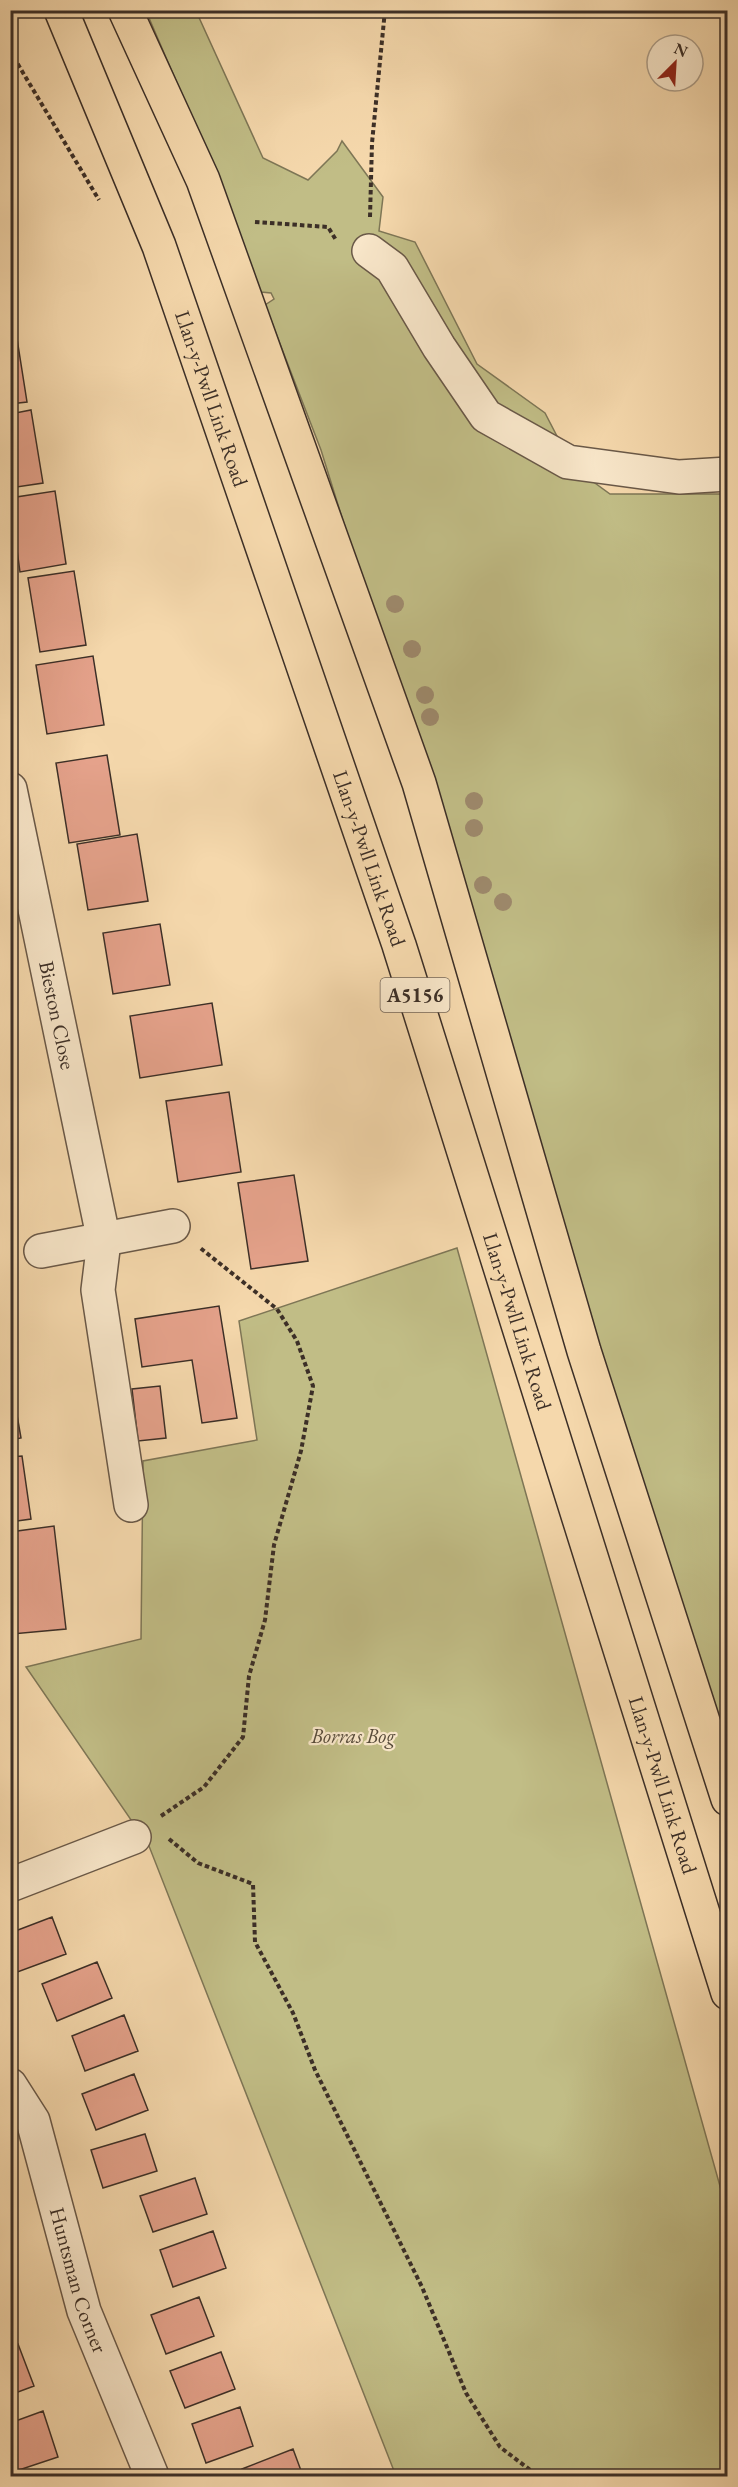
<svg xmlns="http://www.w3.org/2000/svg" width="738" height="2487" viewBox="0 0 738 2487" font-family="'EB Garamond',serif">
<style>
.green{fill:#c1bd86;stroke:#7e7656;stroke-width:1.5}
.building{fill:#e5a28b;stroke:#3c2f27;stroke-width:1.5}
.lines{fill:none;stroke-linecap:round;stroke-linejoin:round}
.minor-casing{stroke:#6a5948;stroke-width:36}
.highway-casing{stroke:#3c2f27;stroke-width:36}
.path{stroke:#3c2f27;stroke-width:4;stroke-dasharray:4.5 3;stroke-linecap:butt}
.minor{stroke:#f8e6c9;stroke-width:33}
.highway{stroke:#f5d8ac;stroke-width:33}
.tree{fill:#9e8a6d}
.labels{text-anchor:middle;stroke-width:4.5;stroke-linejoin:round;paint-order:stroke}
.shield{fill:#f8e6c9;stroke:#746658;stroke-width:1.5}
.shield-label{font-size:20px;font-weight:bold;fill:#3c2f27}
.street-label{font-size:21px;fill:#3c2f27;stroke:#f8e6c9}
.park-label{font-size:21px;font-style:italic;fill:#574b3a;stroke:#f8e6c9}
</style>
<rect width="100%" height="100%" fill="#f5d8ac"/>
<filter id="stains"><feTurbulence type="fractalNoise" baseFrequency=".00333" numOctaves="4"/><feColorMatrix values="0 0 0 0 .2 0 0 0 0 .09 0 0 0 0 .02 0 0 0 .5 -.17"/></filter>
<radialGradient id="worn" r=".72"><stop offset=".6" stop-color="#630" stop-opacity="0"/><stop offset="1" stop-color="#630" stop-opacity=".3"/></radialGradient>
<path class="green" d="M146,11H196L263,158L308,180L337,151L342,141L383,197L379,231L415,242L477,364L545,413L573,467L610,494H727V1747L689,1635L321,450L265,305L274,299L271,293L261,292L198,132Z
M457,1248L727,2211V2476H396L149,1846L26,1667L141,1639L143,1461L257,1440L239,1321Z"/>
<path class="building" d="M10,326H15L27,402L10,404Z
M31,410L43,483L10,488V414Z
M55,491L66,564L20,572L10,498Z
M74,571L86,645L40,652L28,578Z
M93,656L104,725L47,734L36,665Z
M107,755L120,835L69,843L56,763Z
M137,834L148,901L88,910L77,844Z
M160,924L170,985L113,994L103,933Z
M212,1003L222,1065L140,1078L130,1016Z
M229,1092L241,1172L178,1182L166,1101Z
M294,1175L308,1261L251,1269L238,1183Z
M219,1306L237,1418L202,1423L192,1360L142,1367L135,1319Z
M10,1375L21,1438L10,1440Z
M160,1386L166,1438L138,1441L132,1389Z
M22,1456L31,1519L10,1522V1457Z
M54,1526L66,1629L12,1634L10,1532Z
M52,1917L66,1954L12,1974L10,1933Z
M97,1962L112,1998L57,2021L42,1984Z
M124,2015L138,2051L85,2071L72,2036Z
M134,2074L148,2110L96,2130L82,2094Z
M145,2134L157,2171L103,2188L91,2150Z
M195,2178L207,2214L153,2232L140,2196Z
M213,2231L226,2268L173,2287L160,2250Z
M199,2297L214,2336L166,2354L151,2315Z
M18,2344L34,2386L10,2395V2346Z
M221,2352L235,2389L185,2408L170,2371Z
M240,2407L253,2446L206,2463L192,2424Z
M43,2411L58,2457L10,2473V2423Z
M293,2449L303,2476H245L242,2469Z"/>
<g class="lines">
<defs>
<g id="minor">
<path d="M369,251L392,268L439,347L486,416L568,462L679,477L728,474"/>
<path id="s1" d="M10,789L104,1241L98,1290L131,1505"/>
<path d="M41,1251L173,1226"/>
<path d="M10,1885L134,1837"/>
<path id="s2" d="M10,2085L33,2121L84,2311L152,2476"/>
</g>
<g id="highway">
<path id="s3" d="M61,10L159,246L399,945L728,1993"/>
<path d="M125,10L203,180L419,783L584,1351L728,1799"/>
</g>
</defs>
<use href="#minor" class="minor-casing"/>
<use href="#highway" class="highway-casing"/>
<path class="path" d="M10,51L99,200
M370,217L372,143L385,10
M255,222L328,227L336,240
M161,1816L204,1787L243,1737L249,1676L265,1620L274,1545L301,1451L313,1386L297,1341L277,1309L199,1247
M169,1839L198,1863L253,1884L255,1942L293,2013L315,2070L422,2287L466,2393L500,2447L538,2476"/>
<use href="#minor" class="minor"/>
<use href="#highway" class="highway"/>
</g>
<g class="tree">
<circle cx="395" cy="604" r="9"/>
<circle cx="412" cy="649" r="9"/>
<circle cx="425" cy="695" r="9"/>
<circle cx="430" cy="717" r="9"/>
<circle cx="474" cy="801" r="9"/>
<circle cx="474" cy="828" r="9"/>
<circle cx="483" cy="885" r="9"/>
<circle cx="503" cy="902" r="9"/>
</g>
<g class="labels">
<rect class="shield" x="380.5" y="978" width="69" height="34" rx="4.5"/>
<g class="shield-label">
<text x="415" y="1002">A5156</text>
</g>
<g class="street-label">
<text dy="7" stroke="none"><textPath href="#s3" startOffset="417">Llan-y-Pwll Link Road</textPath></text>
<text dy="7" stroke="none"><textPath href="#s3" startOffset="903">Llan-y-Pwll Link Road</textPath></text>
<text dy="7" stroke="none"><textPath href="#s1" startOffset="231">Bieston Close</textPath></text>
<text dy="7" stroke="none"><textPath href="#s3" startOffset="1389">Llan-y-Pwll Link Road</textPath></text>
<text dy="7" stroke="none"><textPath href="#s3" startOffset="1875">Llan-y-Pwll Link Road</textPath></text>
<text dy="7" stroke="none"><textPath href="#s2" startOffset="208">Huntsman Corner</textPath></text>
</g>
<g class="park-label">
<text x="353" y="1743">Borras Bog</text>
</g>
</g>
<rect width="738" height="2487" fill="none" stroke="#f5d8ac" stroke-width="36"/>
<rect x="12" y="12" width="714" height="2463" fill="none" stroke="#3c2f27" stroke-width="3"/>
<rect x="18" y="18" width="702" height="2451" fill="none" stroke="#3c2f27" stroke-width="1.5"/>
<g transform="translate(675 63) rotate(24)"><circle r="28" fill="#f8e6c9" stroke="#ad9d88" stroke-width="1.5"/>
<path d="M0-4.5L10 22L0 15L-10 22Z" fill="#8f2418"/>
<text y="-9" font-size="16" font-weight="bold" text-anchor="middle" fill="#3c2f27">N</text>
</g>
<rect width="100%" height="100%" filter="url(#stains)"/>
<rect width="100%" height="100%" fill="url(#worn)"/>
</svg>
